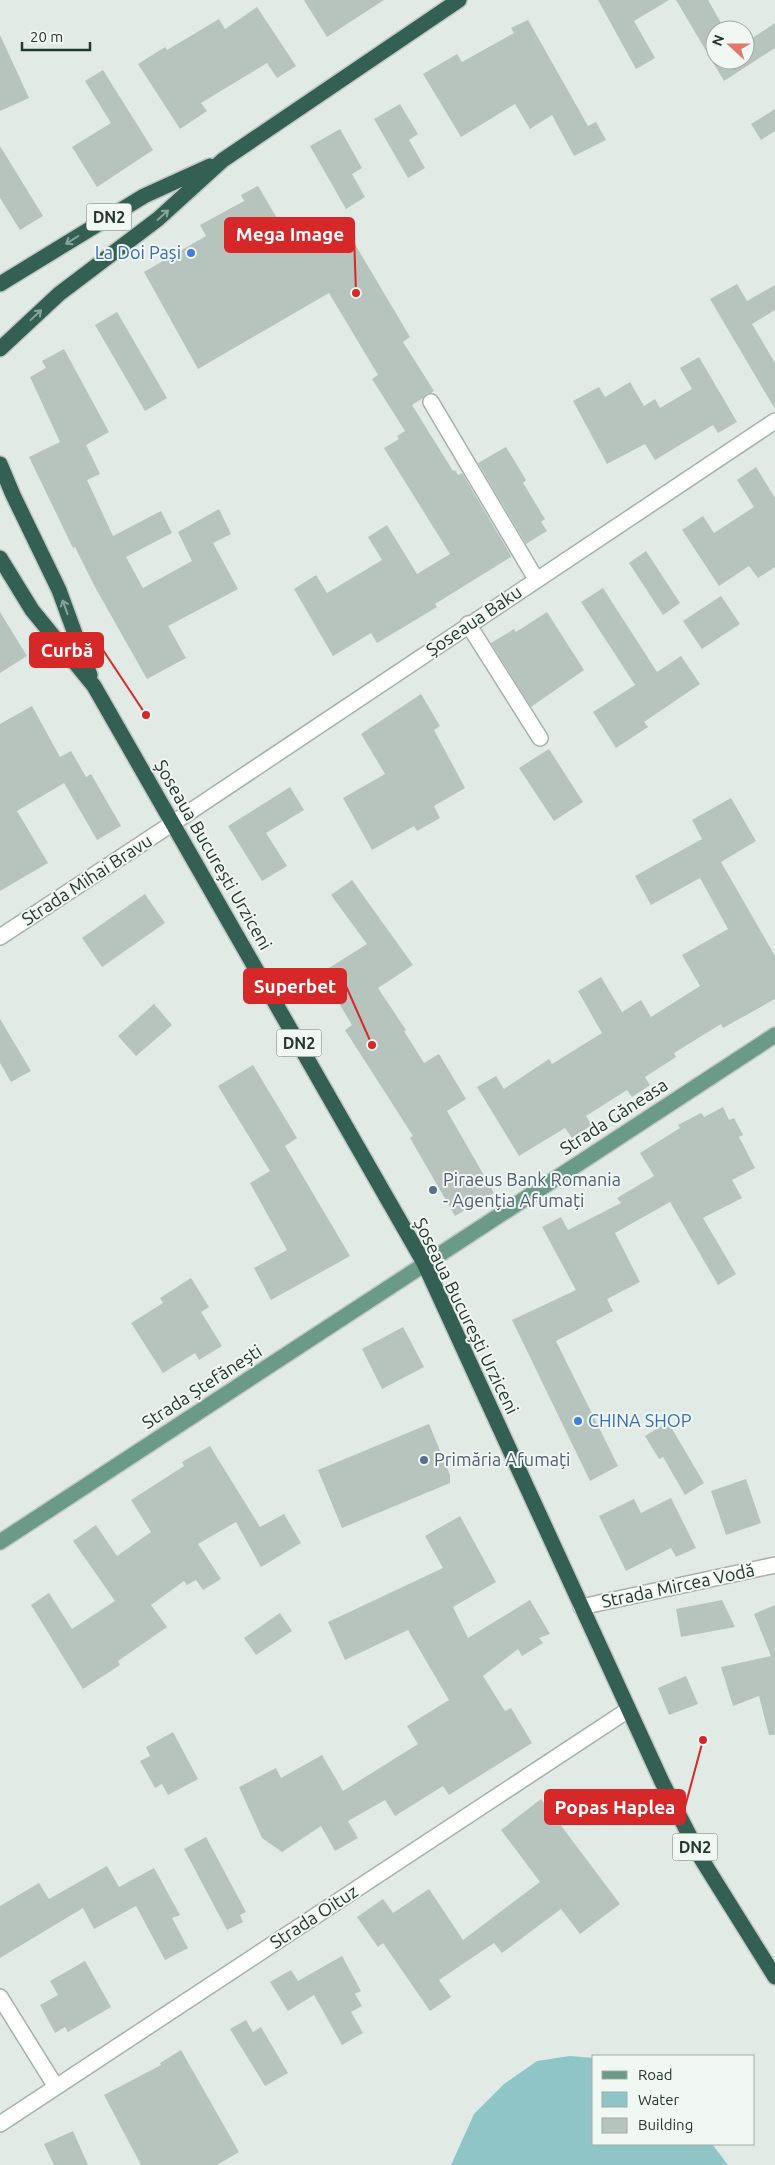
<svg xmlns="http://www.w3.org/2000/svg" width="775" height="2165" viewBox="0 0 775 2165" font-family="Ubuntu,sans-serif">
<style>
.water{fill:#90c5c8}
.building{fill:#b7c4be}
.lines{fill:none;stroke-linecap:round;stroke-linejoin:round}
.minor-casing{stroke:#a5b1ab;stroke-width:18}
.major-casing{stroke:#c2c7c5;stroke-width:18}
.highway-casing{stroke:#c2c7c5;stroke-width:18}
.minor{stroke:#fff;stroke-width:15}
.major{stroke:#6b9a89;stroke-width:15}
.highway{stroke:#336052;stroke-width:15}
.oneway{stroke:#88a49a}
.shop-dot{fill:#3f7fe0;stroke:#f1f7f3;stroke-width:2}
.service-dot{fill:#5c6f8a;stroke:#f1f7f3;stroke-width:2}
.labels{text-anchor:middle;stroke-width:4;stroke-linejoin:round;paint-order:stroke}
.shield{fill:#f1f7f3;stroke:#62716a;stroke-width:1}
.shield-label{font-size:16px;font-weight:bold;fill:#243830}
.shop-label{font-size:18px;fill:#366cbe;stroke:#f1f7f3;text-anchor:end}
.street-label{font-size:18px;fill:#243830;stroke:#f1f7f3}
.service-label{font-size:18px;fill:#4e5e75;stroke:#f1f7f3;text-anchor:start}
.leader{fill:none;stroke:#d62828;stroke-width:2}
.callout-dot{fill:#d62828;stroke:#f1f7f3;stroke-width:2}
.callout{fill:#d62828;stroke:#d62828;stroke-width:2}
.callout-label{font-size:19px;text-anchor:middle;font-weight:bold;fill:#fff}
</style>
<rect width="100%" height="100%" fill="#e1eae5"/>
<path class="water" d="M570,2056L594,2058V2144H712L728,2165H451L474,2114L504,2084L537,2061Z"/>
<path class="building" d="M304,0H384L327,37Z
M598,0H669L634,21L655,58L636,69Z
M676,0H708L725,30H715V60H745V43L775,23V48L724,81Z
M257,7L296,66L277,78L267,63L201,103L207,111L180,129L138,64L165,47L167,50L219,19L225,29Z
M528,20L588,126L596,122L606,140L574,156L552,115L530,129L515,104L461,137L423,74L457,54L462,62L514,33L511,28Z
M0,35L29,98L0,111Z
M103,70L153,150L97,187L72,147L111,123L85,81Z
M400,104L418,134L409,140L425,168L408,178L374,119Z
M775,109V131L761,140L751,124Z
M340,129L362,168L352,174L365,197L346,209L310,146Z
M0,146L43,216L20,230L0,198Z
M258,186L297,252L343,224L410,337L403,342L434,391L412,405L453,471L455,470L458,475L462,473L510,554L511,557L435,604L437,607L377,643L371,633L333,656L294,589L316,575L327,593L382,560L368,537L387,525L417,574L450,554L384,448L399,439L397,436L405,431L372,379L378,375L329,293L198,369L144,272L206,236L200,225L244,201L241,195Z
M737,284L747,301L775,285V310L752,324L775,363V409L710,299Z
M117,312L167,398L145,411L95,325Z
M64,349L109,432L86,445L100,474L87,480L113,536L161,511L172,533L126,557L143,588L192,561L178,532L219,509L231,534L213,543L238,589L168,626L186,658L147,679L95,587L75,547L73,548L29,457L60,442L30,377L46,368L42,361Z
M699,357L737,422L718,433L713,425L655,460L645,444L607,464L573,401L599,387L605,397L630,382L644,406L655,399L660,408L692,389L680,368Z
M506,447L526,480L523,483L545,519L541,522L547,531L526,544L478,463Z
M756,467L775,498V567L758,578L749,566L719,586L682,530L703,516L714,533L754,507L737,480Z
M646,551L680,603L663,615L629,563Z
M603,588L657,672L681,656L700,684L644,722L648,727L616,748L593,712L635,685L581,602Z
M721,596L740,624L702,649L683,621Z
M0,612L27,656L0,673Z
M547,612L584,670L531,707L491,643L514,629L516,632Z
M421,694L440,726L434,730L465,788L434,806L440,818L417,831L414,826L372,850L343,798L385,774L361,734Z
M32,706L60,757L71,751L86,777L91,774L121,826L97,840L64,783L17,811L48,863L0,891V724Z
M549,749L583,802L554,821L519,768Z
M290,787L304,810L266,833L287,866L262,881L228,826Z
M731,798L756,841L721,862L775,956V999L723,1028L721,1024L674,1053L676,1057L645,1077L650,1085L632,1097L627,1090L586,1116L592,1125L572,1138L565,1128L519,1156L477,1087L496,1076L504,1089L549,1059L552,1064L602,1033L578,991L601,977L622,1012L641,1000L651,1017L700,986L682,955L728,929L700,878L651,905L635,876L702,839L692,820Z
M352,880L413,965L378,988L406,1030L404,1031L424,1063L439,1054L466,1099L447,1111L494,1193L455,1216L410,1138L413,1136L345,1030L352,1025L321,973L367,944L331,895Z
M145,894L165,923L102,967L82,938Z
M154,1004L172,1025L136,1056L118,1036Z
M0,1019L31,1071L11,1082L0,1063Z
M253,1065L297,1138L285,1146L350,1256L271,1300L254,1268L287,1250L250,1183L270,1171L218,1086Z
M723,1107L729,1120L734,1118L743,1135L739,1137L755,1168L732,1180L742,1198L703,1218L736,1274L718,1285L670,1202L615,1233L640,1282L607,1299L613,1311L556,1341L618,1466L590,1481L512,1320L576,1290L542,1227L561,1217L568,1230L621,1203L617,1198L654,1176L640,1153L680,1128L678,1125L701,1113L704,1117Z
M191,1278L209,1307L201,1312L222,1346L199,1360L195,1353L163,1373L131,1323L163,1303L160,1298Z
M403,1327L424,1367L382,1389L362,1349Z
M668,1422L704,1483L685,1495L663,1457L659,1459L645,1436Z
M429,1424L450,1475V1483L342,1528L318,1470Z
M210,1446L260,1527L284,1514L301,1543L261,1567L236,1522L198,1544L221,1579L203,1590L196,1580L187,1585L184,1581L151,1605L167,1627L118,1661L120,1665L83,1689L31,1605L49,1593L72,1629L115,1601L73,1541L96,1525L117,1556L151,1532L131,1500L184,1466L182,1462Z
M746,1479L761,1523L726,1535L711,1491Z
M671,1498L696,1548L676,1557L671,1548L626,1571L599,1516L634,1499L641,1513Z
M460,1516L496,1582L453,1607L468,1638L530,1600L550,1634L539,1638L543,1643L522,1656L518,1649L483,1676L505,1711L511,1708L532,1743L449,1795L443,1786L395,1816L385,1800L348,1821L358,1838L335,1851L321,1826L282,1852L262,1838L239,1787L276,1768L281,1778L322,1755L343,1791L418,1744L407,1726L449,1700L408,1630L345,1660L328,1622L443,1568L425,1536Z
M722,1600L735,1627L681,1637L676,1609Z
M775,1605V1735H769L759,1696L733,1706L721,1667L771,1656L754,1614Z
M280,1613L292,1631L256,1655L244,1638Z
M686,1676L698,1704L669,1715L658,1688Z
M173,1732L198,1779L168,1795L162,1784L155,1788L140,1761L150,1756L146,1747Z
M541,1799L620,1904L580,1934L561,1909L502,1953L494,1943L439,1980L451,1997L430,2011L383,1943L378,1947L357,1917L383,1899L393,1913L429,1889L463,1940L540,1882L501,1830Z
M206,1837L246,1912L240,1915L243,1922L227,1930L184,1849Z
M107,1866L119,1887L154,1868L180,1915L172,1918L188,1948L165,1960L136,1906L94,1929L83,1908L0,1958V1906L39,1883L49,1899Z
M342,1956L361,1991L355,1994L362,2006L351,2012L363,2033L342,2045L314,1995L288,2011L270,1982L291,1970L298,1981Z
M85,1961L111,2007L68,2032L65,2027L55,2033L40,2005L58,1995L50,1981Z
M246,2020L253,2032L261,2027L288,2073L265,2086L230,2029Z
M181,2050L239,2152L217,2165H141L104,2095L161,2065L160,2063Z
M73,2131L88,2165H54L44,2144Z"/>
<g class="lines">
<defs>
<path id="minor" d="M431,402L536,579
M468,624L540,738
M0,937L173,823L775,421
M581,1607L775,1565
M0,1997L56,2087
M0,2124L628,1710"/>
<path id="major" d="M0,1542L775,1035"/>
<path id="highway" d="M0,284L144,196L210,166
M0,349L59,294L158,219L223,160L459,0
M0,464L13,495L59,590L90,675
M0,558L32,610L94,686L424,1263L662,1782L702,1860L775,1977"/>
</defs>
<use href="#minor" class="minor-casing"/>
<use href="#major" class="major-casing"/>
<use href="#highway" class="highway-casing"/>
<use href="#minor" class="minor"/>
<use href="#major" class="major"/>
<use href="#highway" class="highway"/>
</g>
<defs><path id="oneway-shaft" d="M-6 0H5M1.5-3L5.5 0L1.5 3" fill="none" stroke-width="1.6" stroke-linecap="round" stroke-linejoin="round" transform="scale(1.25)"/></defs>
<g class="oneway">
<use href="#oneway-shaft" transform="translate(163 215) rotate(-42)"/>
<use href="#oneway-shaft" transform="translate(72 240) rotate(148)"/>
<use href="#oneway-shaft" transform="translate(36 315) rotate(-43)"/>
<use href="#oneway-shaft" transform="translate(65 607) rotate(-110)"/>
</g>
<g class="shop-dot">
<circle cx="191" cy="253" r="5"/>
<circle cx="578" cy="1421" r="5"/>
</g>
<g class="service-dot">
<circle cx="433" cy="1190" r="5"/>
<circle cx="424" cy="1460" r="5"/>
</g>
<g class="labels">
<g class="shield">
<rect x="86.5" y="203.5" width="45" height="27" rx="4"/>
<rect x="276.5" y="1029.5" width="45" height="27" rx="4"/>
<rect x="672.5" y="1833.5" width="45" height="27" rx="4"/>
</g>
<g class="shield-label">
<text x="109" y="223">DN2</text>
<text x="299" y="1049">DN2</text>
<text x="695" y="1853">DN2</text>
</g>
<g class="shop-label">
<text x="181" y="259">La Doi Pași</text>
<text x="588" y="1427" text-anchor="start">CHINA SHOP</text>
</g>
<g class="street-label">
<text transform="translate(474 621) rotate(-34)" y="6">Șoseaua Baku</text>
<text transform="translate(213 855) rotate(60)" y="6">Șoseaua București Urziceni</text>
<text transform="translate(87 880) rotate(-33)" y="6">Strada Mihai Bravu</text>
<text transform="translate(614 1117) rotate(-33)" y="6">Strada Găneasa</text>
<text transform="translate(466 1316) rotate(64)" y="6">Șoseaua București Urziceni</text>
<text transform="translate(202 1387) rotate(-33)" y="6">Strada Ștefănești</text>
<text transform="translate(678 1586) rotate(-12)" y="6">Strada Mircea Vodă</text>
<text transform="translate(314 1917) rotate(-33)" y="6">Strada Oituz</text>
</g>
<g class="service-label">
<text x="443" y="1186">Piraeus Bank Romania<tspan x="443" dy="21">- Agenția Afumați</tspan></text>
<text x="434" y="1466">Primăria Afumați</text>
</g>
</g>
<path class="leader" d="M356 293L354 235M146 715L103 650M372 1045L346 986M703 1740L685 1807"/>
<g class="callout-dot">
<circle cx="356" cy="293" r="5"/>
<circle cx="146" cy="715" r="5"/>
<circle cx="372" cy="1045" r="5"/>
<circle cx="703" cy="1740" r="5"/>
</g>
<g class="callout">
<rect x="225" y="218" width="129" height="34" rx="5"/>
<rect x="30" y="633" width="73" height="34" rx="5"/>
<rect x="244" y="969" width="102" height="34" rx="5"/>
<rect x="545" y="1790" width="140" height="34" rx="5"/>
</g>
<g class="callout-label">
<text x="290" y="241">Mega Image</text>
<text x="67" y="657">Curbă</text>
<text x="295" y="993">Superbet</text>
<text x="615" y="1814">Popas Haplea</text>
</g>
<rect x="592" y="2055" width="162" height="90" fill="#f1f7f3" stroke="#9faba5"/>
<rect x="602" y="2071" width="25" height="8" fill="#6b9a89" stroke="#9faba5"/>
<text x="638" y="2080" font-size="15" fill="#243830">Road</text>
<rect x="602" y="2092" width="25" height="15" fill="#90c5c8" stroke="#9faba5"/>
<text x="638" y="2105" font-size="15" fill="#243830">Water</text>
<rect x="602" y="2118" width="25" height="15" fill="#b7c4be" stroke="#9faba5"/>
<text x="638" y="2130" font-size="15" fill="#243830">Building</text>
<g transform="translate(730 45) rotate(291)"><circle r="24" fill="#f1f7f3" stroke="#9faba5"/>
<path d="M0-4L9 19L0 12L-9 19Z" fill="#e07968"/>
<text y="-8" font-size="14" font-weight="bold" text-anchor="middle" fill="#243830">N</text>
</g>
<path d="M22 42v8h68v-8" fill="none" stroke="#243830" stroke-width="2.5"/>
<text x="30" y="42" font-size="15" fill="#243830" stroke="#f1f7f3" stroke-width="4" paint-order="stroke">20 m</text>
</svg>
